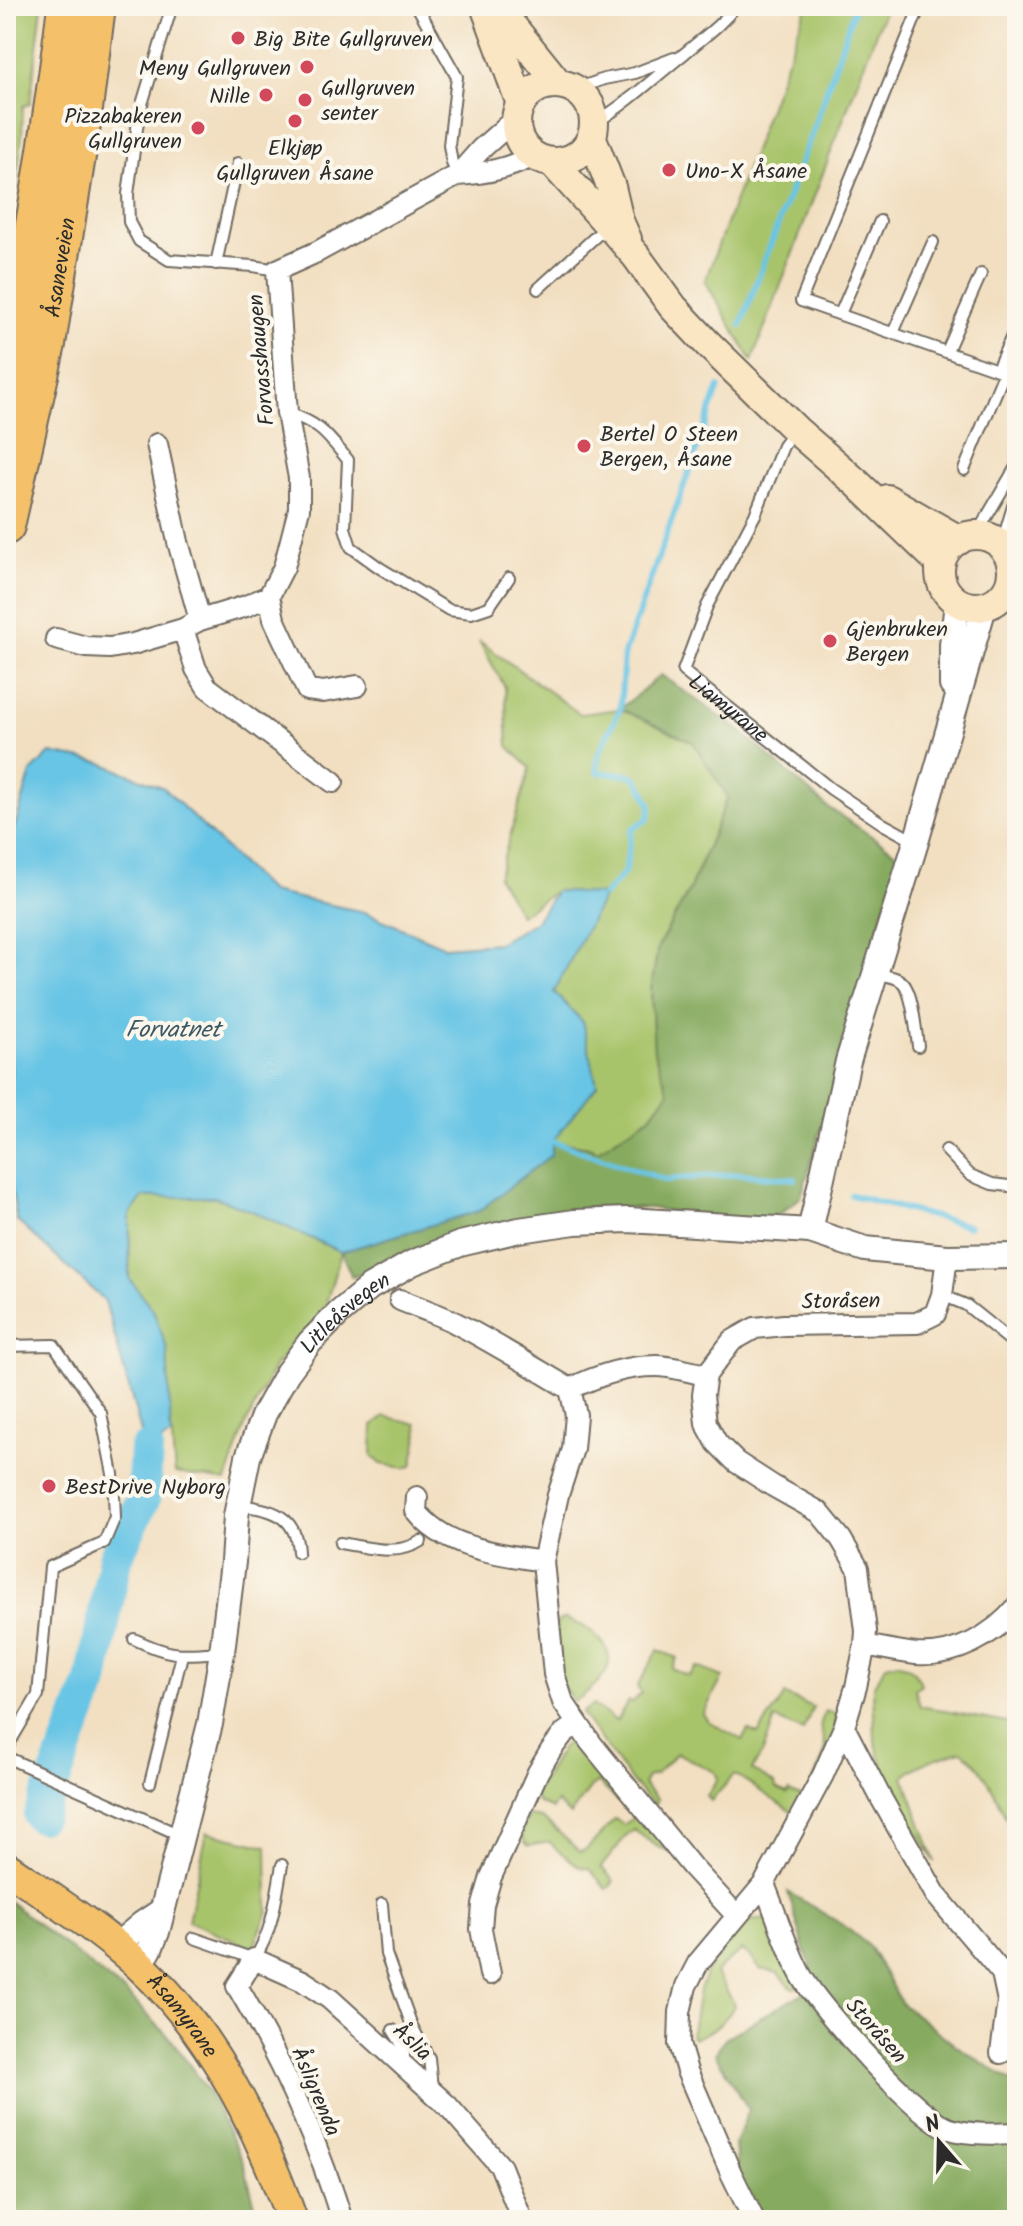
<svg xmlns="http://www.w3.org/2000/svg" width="1023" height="2226" viewBox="0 0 1023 2226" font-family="Kalam,sans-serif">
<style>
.green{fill:#a8c46a;stroke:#6a784a;stroke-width:2}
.forest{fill:#86aa5e;stroke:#586a44;stroke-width:2}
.water{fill:#67c5e5;stroke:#497888;stroke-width:2}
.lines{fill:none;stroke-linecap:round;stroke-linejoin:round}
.stream{stroke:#67c5e5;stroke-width:6}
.river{stroke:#67c5e5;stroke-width:34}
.service-casing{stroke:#716a60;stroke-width:14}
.minor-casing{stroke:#716a60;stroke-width:24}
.tertiary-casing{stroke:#716a60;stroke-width:28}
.secondary-casing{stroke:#716a60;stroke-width:32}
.primary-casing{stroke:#716a60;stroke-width:34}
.motorway-casing{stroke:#716a60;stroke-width:40}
.service{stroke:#fff;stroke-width:10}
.minor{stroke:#fff;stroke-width:20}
.tertiary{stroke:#fff;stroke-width:24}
.secondary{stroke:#fbe6c3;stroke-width:28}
.primary{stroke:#f4c16a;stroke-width:30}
.motorway{stroke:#f4c16a;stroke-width:36}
.poi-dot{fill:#d1495b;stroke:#fbf7ec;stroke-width:3}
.labels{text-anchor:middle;stroke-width:8;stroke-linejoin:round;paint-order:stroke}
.poi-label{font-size:22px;fill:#2b2b2b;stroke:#fbf7ec;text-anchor:start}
.street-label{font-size:22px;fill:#2b2b2b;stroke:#fbf7ec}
.water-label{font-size:24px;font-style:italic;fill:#3d5963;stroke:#fbf7ec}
</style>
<rect width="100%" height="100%" fill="#fbf7ec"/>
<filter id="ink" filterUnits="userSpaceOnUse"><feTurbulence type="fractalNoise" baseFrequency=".0125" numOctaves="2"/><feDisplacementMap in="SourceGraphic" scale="16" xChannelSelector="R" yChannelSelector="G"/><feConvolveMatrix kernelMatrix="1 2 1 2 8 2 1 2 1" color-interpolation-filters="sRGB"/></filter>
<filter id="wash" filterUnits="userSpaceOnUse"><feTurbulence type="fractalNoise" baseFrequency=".006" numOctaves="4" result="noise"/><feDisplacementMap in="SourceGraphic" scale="32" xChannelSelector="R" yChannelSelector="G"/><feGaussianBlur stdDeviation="1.8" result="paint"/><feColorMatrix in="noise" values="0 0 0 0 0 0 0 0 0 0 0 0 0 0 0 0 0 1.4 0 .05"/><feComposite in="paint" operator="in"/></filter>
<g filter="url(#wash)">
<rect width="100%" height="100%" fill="#f2dfc1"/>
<path class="green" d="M6,6H42L30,104L23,106L22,137L6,266Z
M807,6H886L752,361L705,281Z
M479,641L580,714L620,709L693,742L728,797L690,889L658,947L651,990L654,1052L669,1092L651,1116L597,1152L588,1147L552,1141L597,1085L582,1021L554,992L603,895L556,891L520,915L498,877L530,768L508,746L505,687Z
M143,1197H215L252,1211L341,1252L325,1307L307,1331L275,1365L246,1424L226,1481L175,1473L169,1408L129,1278L130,1214Z
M385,1416L417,1424L418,1437L412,1466L405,1468L381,1464L372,1455L373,1426Z
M565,1618C574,1622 586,1626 593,1633C627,1661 601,1683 574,1702L561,1683L556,1623Z
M658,1650L677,1658L672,1669L689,1676L697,1667L723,1677L703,1714L708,1721L742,1740L748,1730L758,1734L785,1695L813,1707L803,1731L775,1719L763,1752L752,1770L775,1784L776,1789L787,1794L789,1791L805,1798C809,1788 825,1757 825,1749C825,1730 814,1733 826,1711L835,1713L839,1721L799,1817L738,1776H733L711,1801L707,1796L718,1779L715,1772L677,1753L656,1774L647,1777L643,1784L658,1800L654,1805L633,1783L581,1713L593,1705L616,1721L629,1701L632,1703L641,1693L637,1687Z
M897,1662C910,1667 916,1670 921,1684L915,1689L920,1706L1017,1725V1833L1014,1835C999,1806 989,1770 962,1751C940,1756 922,1762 904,1776L935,1862L888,1782L875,1741L873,1687L886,1665Z
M576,1737L673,1852L658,1847L634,1830L626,1836L601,1867L614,1881L607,1889L589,1869L580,1867L556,1849L550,1842L528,1846C518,1835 523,1828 529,1816L541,1818L552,1826L580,1852L587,1849L615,1819L624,1825L635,1816L626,1803L619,1802L598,1782L591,1787L570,1815L557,1802L552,1809L537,1802L534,1795L563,1746Z
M207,1832L267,1846L268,1912L253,1948L188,1921Z
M765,1919L771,1924V1936L799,1987L792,1988L779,1973L760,1969L750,1956L742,1950L720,1968L716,1973L732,2000L734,2006C724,2023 712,2032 694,2038L691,2036L699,1992L707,1971L746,1921Z"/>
<path class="forest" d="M661,675L738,729L826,806L900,855L801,1197L781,1213L760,1219L726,1220L650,1208L597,1207L541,1215L465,1230L378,1269L352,1277L341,1252L479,1211L552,1141L588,1147L597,1151L651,1116L669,1092L654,1052L651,990L658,947L690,889L728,797L693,742L620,709Z
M788,1892L843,1925L869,1946L902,2004L954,2044L1017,2085V2220H750L740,2208L735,2143L749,2110L715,2054L725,2038L805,1992L817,1991Z
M6,1899L127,1994L171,2039L206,2088L243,2161L259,2220H6Z"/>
<path class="water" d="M50,753L99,762L164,788L270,892L364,912L445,947L498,943L536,921L556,891L604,895L554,992L582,1021L597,1085L553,1141L551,1155L479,1211L341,1252L252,1211L215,1197H143L130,1214L129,1278L153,1310L167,1348L171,1436L146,1450L105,1301L17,1221L6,1158V1124L11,1069L6,1050V856L31,772Z"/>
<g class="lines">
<path class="stream" d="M741,325L819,113L855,6
M604,895L625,872L632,829L648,819L651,806C632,763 636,779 597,772L598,755L620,709L624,654L719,387
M552,1141L665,1180L740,1174L795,1179
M851,1195L969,1226"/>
<path class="river" d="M40,1816L92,1682L115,1558L143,1500L146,1450"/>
</g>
</g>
<g filter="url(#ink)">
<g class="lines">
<defs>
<g id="service">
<path d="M172,6L139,114L128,194L129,222L139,241L169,260L253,266L277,270"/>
<path d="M417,6L457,77L449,145L452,163L458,175"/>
<path d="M920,6L801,301L1017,377"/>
<path d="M576,89L604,79L635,73L674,58"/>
<path d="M595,123C628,103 655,77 685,53C705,36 720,26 736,6"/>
<path d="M216,264L238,163"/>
<path d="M538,289L606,227"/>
<path d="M840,314L880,221"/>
<path d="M893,333L933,242"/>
<path d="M947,351L981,274"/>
<path d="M997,369L1017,325"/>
<path d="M287,413C320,423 327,435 348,460L345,528L351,547L380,568L449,610L471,613L489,607L509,578"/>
<path id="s1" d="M794,431L783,446L755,515L707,606L683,671L831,789L883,824L916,842"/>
<path d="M964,470L1005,371"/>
<path d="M976,535L1017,465"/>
<path d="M1001,546L1017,493"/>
<path d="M877,974C885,976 896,976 902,982C913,991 916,1032 918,1046"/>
<path d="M1017,1149V1150"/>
<path d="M946,1150L970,1175L992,1184L1017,1187"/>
<path d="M942,1295L966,1305L1017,1346"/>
<path d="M6,1346L54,1345L101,1413L113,1474L115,1517L104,1543L50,1567L38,1695L6,1749"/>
<path d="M240,1505C272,1510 296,1514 298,1552"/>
<path d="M340,1543C367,1547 397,1557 421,1541"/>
<path d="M134,1639C172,1657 181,1655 221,1652"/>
<path d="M6,1757L182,1836"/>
<path d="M150,1783L182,1655"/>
<path d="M382,1904L386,1954L412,2026L429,2058L432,2088"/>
<path d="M194,1938L254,1959C273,1931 276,1898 282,1865"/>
<path d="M393,2030C400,2042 408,2050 402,2063"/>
</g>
<path id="minor" d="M458,175C488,173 506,169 534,156
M157,444L178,542L200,620
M269,596L274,619L307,690L323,692L357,686
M183,629L196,669L207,687L333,782
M56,639L86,647L110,648L133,644L183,629L200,620L246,606L269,596L284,567L299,509V478L287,413L277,270L317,252L458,175L481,149L516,118
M400,1300C417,1307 435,1313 452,1321C493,1342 531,1366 570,1389
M706,1375C690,1372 672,1366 656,1366C627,1366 596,1376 570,1389L576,1415L573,1449L558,1495L543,1561L554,1674L563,1702L591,1743L692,1867L736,1915
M417,1497L416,1511C445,1549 499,1554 543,1561
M865,1645C882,1648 899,1652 916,1654C955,1657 993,1636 1017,1607
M844,1727L881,1798L936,1895L1002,1973L1008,2001L1001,2053
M764,1884C776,1913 786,1948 801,1975C818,2006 918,2119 950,2129C970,2135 996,2134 1017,2133
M490,1974L481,1929L483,1905L491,1877L538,1772L551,1750L564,1733L577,1724
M342,2220C316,2137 281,2060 237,1986L254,1959L303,1981L330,1999L448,2106L501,2167L522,2220
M754,2220L731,2173L687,2071L679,2044L680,2012L686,1986L698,1963L764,1884L823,1775L844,1727L856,1687L865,1645L866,1631L858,1568L841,1539L819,1512L773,1486L736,1462L717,1443L706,1423L703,1395L706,1375L732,1341L755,1328L784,1325L917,1323L935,1314L942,1295L947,1257"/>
<g id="tertiary">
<path d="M952,685V645L957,603"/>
<path d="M810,1231L848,1061L916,842L984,607"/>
<path d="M116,1946L142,1924L160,1912"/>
<path id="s2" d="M140,1966L150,1949L157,1932L210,1724L222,1652L233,1562L236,1516L248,1457L264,1414L287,1373L310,1342L339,1313L370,1287L412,1263L460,1244L519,1230L575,1222L628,1220L810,1231L865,1249L947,1257L1017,1256"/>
</g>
<path id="secondary" d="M485,6L521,104
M496,6L558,83
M516 123a39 39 0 1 1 78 0a39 39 0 1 1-78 0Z
M592,138L611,187L619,221L627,239
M552,162L609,225L636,256L673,307L707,343L796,430L858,484L940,563
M887,499L959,540
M940 571a36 36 0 1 1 72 0a36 36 0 1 1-72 0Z"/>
<g id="primary">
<path id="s3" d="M6,1867C51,1898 99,1929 139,1965C213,2033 259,2128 292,2220"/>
</g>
<g id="motorway">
<path d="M6,379C30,255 51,131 66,6"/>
<path id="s4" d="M6,526L47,344L82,125L97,6"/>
</g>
</defs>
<use href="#service" class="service-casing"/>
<use href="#minor" class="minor-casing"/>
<use href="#tertiary" class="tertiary-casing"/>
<use href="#secondary" class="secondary-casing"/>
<use href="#primary" class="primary-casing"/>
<use href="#motorway" class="motorway-casing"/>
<use href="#service" class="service"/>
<use href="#minor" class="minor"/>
<use href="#tertiary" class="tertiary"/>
<use href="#secondary" class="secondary"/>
<use href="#primary" class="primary"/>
<use href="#motorway" class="motorway"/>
</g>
</g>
<g class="poi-dot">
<circle cx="238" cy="38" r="8"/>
<circle cx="307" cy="67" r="8"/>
<circle cx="266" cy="95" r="8"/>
<circle cx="305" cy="100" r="8"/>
<circle cx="295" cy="121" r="8"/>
<circle cx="198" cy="128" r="8"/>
<circle cx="669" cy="170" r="8"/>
<circle cx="584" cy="446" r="8"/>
<circle cx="830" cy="641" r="8"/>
<circle cx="49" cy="1486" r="8"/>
</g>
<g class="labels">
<g class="poi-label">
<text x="254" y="46">Big Bite Gullgruven</text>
<text x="291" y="75" text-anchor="end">Meny Gullgruven</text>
<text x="321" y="95">Gullgruven<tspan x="321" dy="25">senter</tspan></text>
<text x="250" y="103" text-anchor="end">Nille</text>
<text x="182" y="123" text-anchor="end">Pizzabakeren<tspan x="182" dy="25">Gullgruven</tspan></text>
<text x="295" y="155" text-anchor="middle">Elkjøp<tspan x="295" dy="25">Gullgruven Åsane</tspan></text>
<text x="685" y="178">Uno-X Åsane</text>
<text x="600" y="441">Bertel O Steen<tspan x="600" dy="25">Bergen, Åsane</tspan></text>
<text x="846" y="636">Gjenbruken<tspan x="846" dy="25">Bergen</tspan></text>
<text x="65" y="1494">BestDrive Nyborg</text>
</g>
<g class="street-label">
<text dy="8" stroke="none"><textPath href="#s4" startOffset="264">Åsaneveien</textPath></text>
<text transform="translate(260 360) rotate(-95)" y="8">Forvasshaugen</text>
<text dy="8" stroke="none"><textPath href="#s1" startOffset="324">Liamyrane</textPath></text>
<text transform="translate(841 1300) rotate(-1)" y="8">Storåsen</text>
<text dy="8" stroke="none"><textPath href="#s2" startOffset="700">Litleåsvegen</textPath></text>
<text dy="8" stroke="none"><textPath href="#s3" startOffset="232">Åsamyrane</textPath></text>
<text transform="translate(877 2030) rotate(48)" y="8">Storåsen</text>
<text transform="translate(413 2041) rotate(43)" y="8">Åslia</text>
<text transform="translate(317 2091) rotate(67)" y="8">Åsligrenda</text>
</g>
<g class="water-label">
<text x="173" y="1037">Forvatnet</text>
</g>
</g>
<rect width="1023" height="2226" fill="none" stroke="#fbf7ec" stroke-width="32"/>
<g transform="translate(939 2142) rotate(340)" stroke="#fbf7ec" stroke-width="6" paint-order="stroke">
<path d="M0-6L14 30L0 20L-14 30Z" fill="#2b2b2b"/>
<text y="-12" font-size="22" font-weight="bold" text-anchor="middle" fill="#2b2b2b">N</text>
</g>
</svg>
